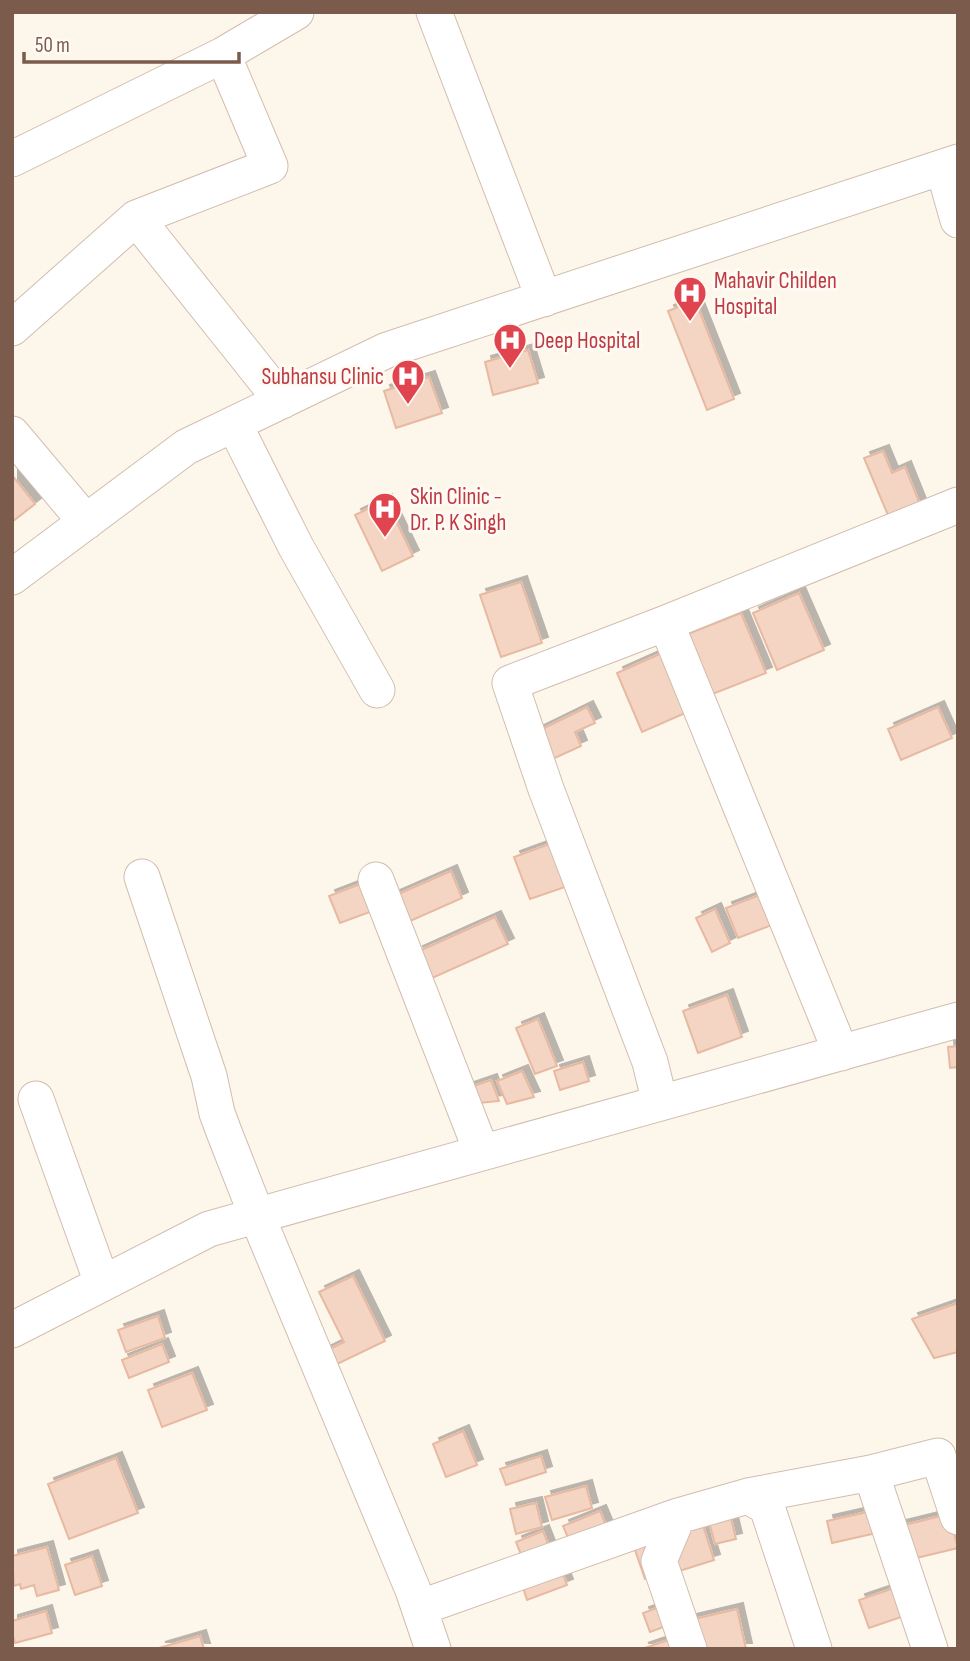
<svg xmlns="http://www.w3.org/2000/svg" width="970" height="1661" viewBox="0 0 970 1661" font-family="'Sofia Sans Condensed',sans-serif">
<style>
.building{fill:#f4d4c2;stroke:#e8b9a1;stroke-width:2;filter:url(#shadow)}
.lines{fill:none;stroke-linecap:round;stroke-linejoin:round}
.minor-casing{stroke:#d2bdaf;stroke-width:37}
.minor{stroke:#fff;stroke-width:35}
.labels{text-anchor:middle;stroke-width:6;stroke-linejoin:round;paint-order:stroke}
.health-label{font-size:23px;fill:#be3a42;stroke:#fffaf3;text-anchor:start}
</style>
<defs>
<filter id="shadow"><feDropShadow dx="6" dy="-6" stdDeviation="0" flood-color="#0004"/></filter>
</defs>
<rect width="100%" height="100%" fill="#fdf6eb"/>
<path class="building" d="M695,300L734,399L707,410L668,311Z
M528,350L538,383L493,395L485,362Z
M429,377L442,413L396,428L384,391Z
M883,451L892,473L905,467L921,507L890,520L864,458Z
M12,475L35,504L12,522Z
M386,500L413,556L382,571L355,515Z
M521,582L542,643L501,657L480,595Z
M799,593L824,650L777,670L753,613Z
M741,613L766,673L705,697L680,637Z
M664,652L690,711L642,732L617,673Z
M587,707L595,723L575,732L581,746L546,762L532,734Z
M938,707L952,738L901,760L888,729Z
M555,842L571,885L530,899L514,857Z
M451,871L462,898L399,926L387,899Z
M368,881L378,909L340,923L329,896Z
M773,890L785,920L738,938L726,908Z
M715,909L730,943L712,952L696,918Z
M495,917L508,944L430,979L417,952Z
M727,995L742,1037L698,1053L683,1011Z
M538,1019L557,1066L535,1074L516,1028Z
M958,1046V1067L950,1068L948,1047Z
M583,1062L589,1081L560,1090L554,1071Z
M522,1071L534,1097L507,1104L497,1081Z
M491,1080L499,1101L469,1104L462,1090Z
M353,1276L385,1341L331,1367L324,1352L344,1342L319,1292Z
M958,1303V1352L934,1358L912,1319Z
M158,1316L165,1338L126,1352L118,1330Z
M162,1344L169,1362L129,1378L122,1360Z
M192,1373L207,1410L162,1427L148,1390Z
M463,1431L477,1465L446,1477L433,1444Z
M541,1456L546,1472L506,1485L500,1469Z
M116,1458L138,1513L69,1539L48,1484Z
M586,1486L592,1508L552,1520L545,1497Z
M727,1502L736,1539L715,1544L705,1507Z
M536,1503L542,1527L516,1534L510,1509Z
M876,1510L881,1532L832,1543L827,1521Z
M600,1511L611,1537L574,1552L563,1526Z
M949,1514L958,1548L908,1560L900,1526Z
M700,1516L714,1560L670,1574L657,1529Z
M543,1531L553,1557L526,1567L516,1542Z
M655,1539L666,1571L645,1579L634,1547Z
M47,1547L59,1590L37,1596L34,1585L21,1589L20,1584L14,1586L12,1556Z
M92,1556L102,1586L75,1595L65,1565Z
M560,1567L567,1585L527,1600L521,1581Z
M909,1583L919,1611L869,1628L859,1600Z
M665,1605L672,1624L650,1632L643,1613Z
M737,1609L746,1649H692L686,1621Z
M46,1611L52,1633L15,1643L12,1633V1621Z
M200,1636L204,1649L159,1648Z
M674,1638L677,1649H642Z"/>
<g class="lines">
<defs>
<path id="minor" d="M434,12L544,299
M12,159L223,55
M943,167L958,220
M12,328L136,218
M282,401L136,218L270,166L223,55L296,12
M234,424L296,547L377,690
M12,434L86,522
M12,577L186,447L387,350L958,162
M666,623L841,1053
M142,877L209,1076L217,1113L224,1132L257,1216L413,1590L433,1649
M376,880L482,1153
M36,1099L102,1283
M660,1103L650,1062L546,789L510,683L666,623L958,505
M12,1330L209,1229L958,1020
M871,1473L930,1649
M748,1496L871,1473L938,1456L958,1517
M419,1608L678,1516
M689,1649L659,1561L678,1516L748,1496L767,1507L814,1649"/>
</defs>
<use href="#minor" class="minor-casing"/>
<use href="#minor" class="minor"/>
</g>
<defs>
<symbol id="hospital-pin" viewBox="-11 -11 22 30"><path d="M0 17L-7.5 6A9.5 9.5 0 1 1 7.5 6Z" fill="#e0444e" stroke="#fffaf3"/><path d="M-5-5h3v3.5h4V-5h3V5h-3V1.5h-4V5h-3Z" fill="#fff"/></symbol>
</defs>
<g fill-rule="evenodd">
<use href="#hospital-pin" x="671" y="274" width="38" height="52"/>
<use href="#hospital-pin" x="491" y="321" width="38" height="52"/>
<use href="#hospital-pin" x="389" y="357" width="38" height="52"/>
<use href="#hospital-pin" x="366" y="490" width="38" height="52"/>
</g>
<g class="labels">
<g class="health-label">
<text x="714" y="288">Mahavir Childen<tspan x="714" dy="26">Hospital</tspan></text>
<text x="534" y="348">Deep Hospital</text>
<text x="384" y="384" text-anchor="end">Subhansu Clinic</text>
<text x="410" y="504">Skin Clinic -<tspan x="410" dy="26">Dr. P. K Singh</tspan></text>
</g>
</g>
<rect width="970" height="1661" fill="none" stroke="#7b5b4c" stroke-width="28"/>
<path d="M24 52v10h215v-10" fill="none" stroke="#7b5b4c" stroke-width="3.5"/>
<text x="35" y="52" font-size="21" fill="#7b5b4c" stroke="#fffaf3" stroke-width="5" paint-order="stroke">50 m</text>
</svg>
